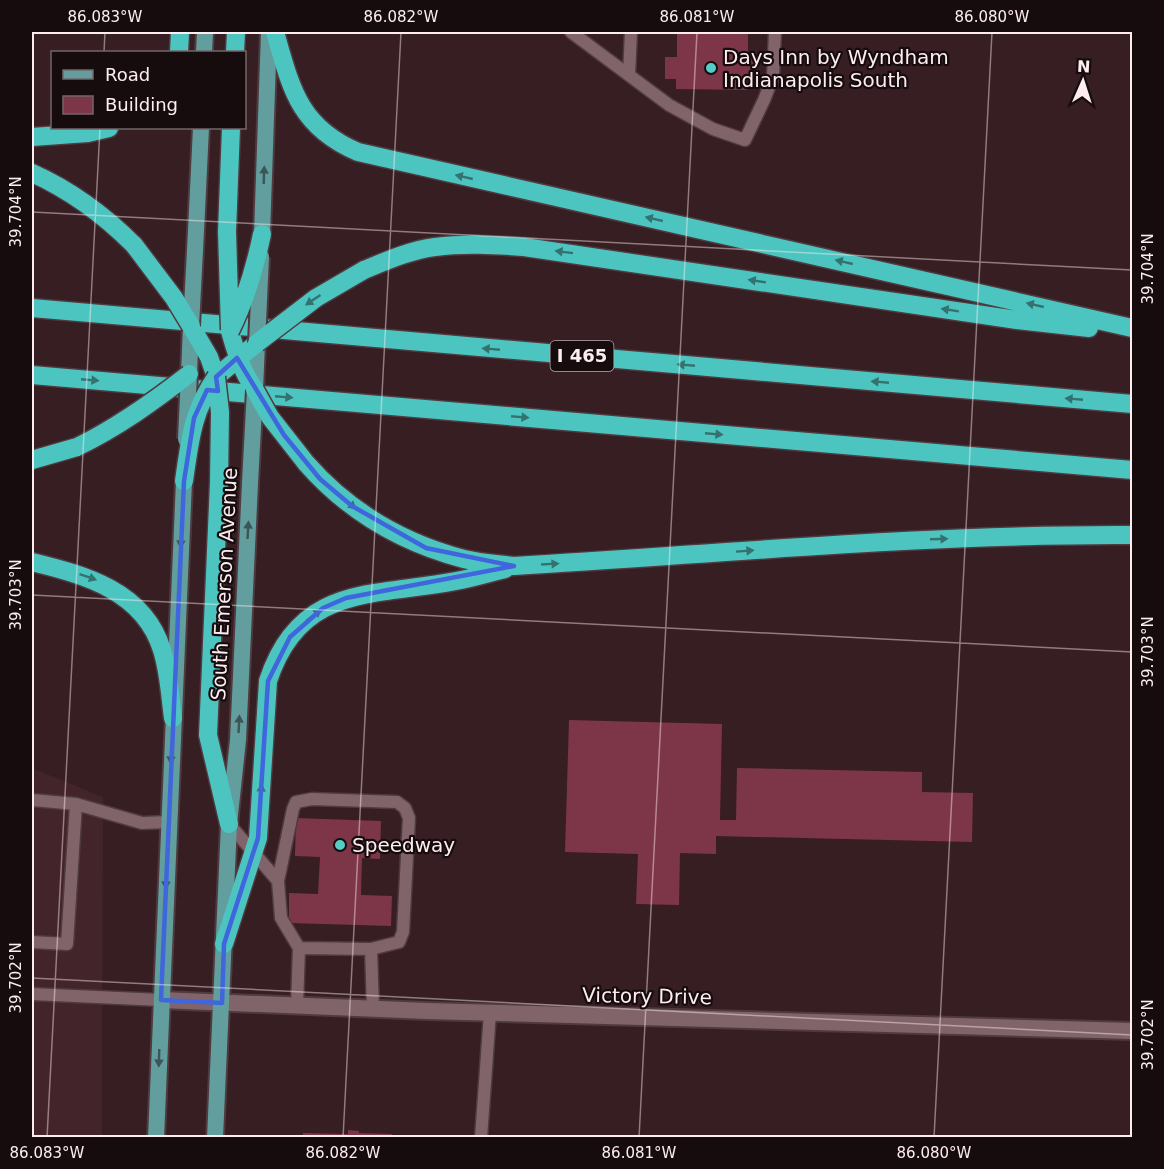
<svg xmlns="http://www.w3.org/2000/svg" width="1164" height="1169" viewBox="0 0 1164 1169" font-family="'DejaVu Sans',sans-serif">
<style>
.built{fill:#43242b}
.building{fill:#7d3648}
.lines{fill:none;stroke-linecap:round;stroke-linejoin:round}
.service-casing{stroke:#4e3a3f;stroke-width:15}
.minor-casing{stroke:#4e3a3f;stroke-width:20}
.primary-casing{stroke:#4e3a3f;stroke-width:20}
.motorway-casing{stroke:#4e3a3f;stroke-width:21}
.service{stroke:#816469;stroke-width:12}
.minor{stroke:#816469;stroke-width:16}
.primary{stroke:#619e9d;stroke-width:16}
.motorway{stroke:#4cc5c0;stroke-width:18}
.primary-bridge-casing{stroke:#4e3a3f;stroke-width:20;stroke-linecap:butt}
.motorway-bridge-casing{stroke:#4e3a3f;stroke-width:21;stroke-linecap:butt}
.primary-bridge{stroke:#619e9d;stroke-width:16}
.motorway-bridge{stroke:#4cc5c0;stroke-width:18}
.oneway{fill:#3c5556}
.oneway2{fill:#347270}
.marked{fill:none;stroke:#3f66dc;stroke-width:4.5;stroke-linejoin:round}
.ticks{fill:none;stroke:#feedf0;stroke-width:1.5;stroke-opacity:0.45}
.poi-dot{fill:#54cdc8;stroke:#160c0e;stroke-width:2}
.labels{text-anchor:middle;stroke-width:4.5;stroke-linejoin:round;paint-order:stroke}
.shield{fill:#160c0e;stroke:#b8aaac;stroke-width:1.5}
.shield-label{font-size:18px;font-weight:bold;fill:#feedf0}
.poi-label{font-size:20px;fill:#feedf0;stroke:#160c0e;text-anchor:start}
.street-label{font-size:20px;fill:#feedf0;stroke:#160c0e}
.neatline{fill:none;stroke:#feedf0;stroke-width:2}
.ticks-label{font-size:15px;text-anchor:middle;fill:#feedf0}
</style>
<rect width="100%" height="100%" fill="#361e23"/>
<path class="built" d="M32,768L103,797L102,1137H32Z"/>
<path class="building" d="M677,32H748V58H758L757,78H747V90L676,89V79H665V57H677Z
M569,720L722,724L720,820H736L737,768L922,772V792L973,793L972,842L716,836V854L680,853L679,905L636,904L638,854L565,852Z
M296,818L381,821L380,859L362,858L361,895L392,896L391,926L289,923V893L318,894L320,857L295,856Z
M348,1130L359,1131V1133L392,1134V1138H303V1133L348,1134Z"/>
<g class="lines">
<defs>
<path id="service" d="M571,32L669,105L713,129L745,140L764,100L773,77L775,32
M629,74L631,32
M32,800L76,804
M229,824L278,881
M32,942L67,944L76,804L142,823L168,822
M299,948L371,949L373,1009
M32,994L161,1000
M297,1006L299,948L281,918L278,881L293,809L296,802L312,799L397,802L405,808L409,818L403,932L399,942L371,949
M481,1138L490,1013"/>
<path id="minor" d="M161,1000L428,1011L1132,1031"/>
<path id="primary" d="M204,52L205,32
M196,231L201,128
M262,234L269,32
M189,374L191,326
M255,390L257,343
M156,1138L184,481
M215,1138L229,824L238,740L250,483"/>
<path id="motorway" d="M275,32C291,88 299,127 358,152L1132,328
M179,52L180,32
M235,52L236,32
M32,137L88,133L109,128
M32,173C70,190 104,215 134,245
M227,232L231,128
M364,270C386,261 411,250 435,247C465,243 494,245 524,247L1017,320L1089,328
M32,308L1132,404
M191,326L209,357L216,377L257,343
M230,331C236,353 242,371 255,390
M32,375L1132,470
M32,460L77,447
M306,463C348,511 403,543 464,559C480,563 498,564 514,566C720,554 926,534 1132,535
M219,482L208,735L229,824
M32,562C85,575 144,591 162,650C169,672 170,696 173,718
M224,944L258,838L268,681C300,583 374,597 456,581C473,578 489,573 505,569"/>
</defs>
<use href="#service" class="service-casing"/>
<use href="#minor" class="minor-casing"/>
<use href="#primary" class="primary-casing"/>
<use href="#motorway" class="motorway-casing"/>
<use href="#service" class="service"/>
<use href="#minor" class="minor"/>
<use href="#primary" class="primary"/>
<use href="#motorway" class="motorway"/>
<defs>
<path id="primary-bridge" d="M191,326L196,231
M257,343L261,257
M186,439L189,374
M250,483L255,390"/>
<path id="motorway-bridge" d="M227,232L230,330
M134,245L174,298L191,326
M230,331C246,299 255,268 262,234
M257,343L316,298L364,270
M216,377L220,412L219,482
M255,390L270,417L306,463
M77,447C118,427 153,402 189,374
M184,481C190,440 192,412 216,377"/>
</defs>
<use href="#primary-bridge" class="primary-bridge-casing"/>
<use href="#motorway-bridge" class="motorway-bridge-casing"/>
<use href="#primary-bridge" class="primary-bridge"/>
<use href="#motorway-bridge" class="motorway-bridge"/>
</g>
<defs><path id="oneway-solid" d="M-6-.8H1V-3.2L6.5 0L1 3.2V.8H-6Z" transform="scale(1.5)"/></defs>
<g class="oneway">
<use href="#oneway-solid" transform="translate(264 175) rotate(-88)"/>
<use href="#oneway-solid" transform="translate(248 530) rotate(-87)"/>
<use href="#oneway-solid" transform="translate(181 539) rotate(93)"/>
<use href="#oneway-solid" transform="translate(239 724) rotate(-87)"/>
<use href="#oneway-solid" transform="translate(171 755) rotate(92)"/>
<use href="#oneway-solid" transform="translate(166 880) rotate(92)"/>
<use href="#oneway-solid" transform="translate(159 1058) rotate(92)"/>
</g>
<g class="oneway2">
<use href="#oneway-solid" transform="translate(464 177) rotate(-167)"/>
<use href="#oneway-solid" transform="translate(654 219) rotate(-167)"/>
<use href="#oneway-solid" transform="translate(564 252) rotate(-173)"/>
<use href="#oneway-solid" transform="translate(844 262) rotate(-167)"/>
<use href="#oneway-solid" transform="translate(757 281) rotate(-171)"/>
<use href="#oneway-solid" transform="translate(313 300) rotate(146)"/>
<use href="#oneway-solid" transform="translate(1035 305) rotate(-167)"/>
<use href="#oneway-solid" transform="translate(950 310) rotate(-171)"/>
<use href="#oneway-solid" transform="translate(491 349) rotate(-175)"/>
<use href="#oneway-solid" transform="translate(686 365) rotate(-175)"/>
<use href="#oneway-solid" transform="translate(90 380) rotate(5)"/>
<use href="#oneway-solid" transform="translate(880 382) rotate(-175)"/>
<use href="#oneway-solid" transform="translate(284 397) rotate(5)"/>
<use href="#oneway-solid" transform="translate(1074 399) rotate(-175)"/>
<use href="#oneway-solid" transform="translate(520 417) rotate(5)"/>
<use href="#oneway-solid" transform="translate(714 434) rotate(5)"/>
<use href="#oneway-solid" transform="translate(349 503) rotate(39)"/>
<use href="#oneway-solid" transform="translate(939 539) rotate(-2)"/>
<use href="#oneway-solid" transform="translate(745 551) rotate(-4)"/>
<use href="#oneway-solid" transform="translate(550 564) rotate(-3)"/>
<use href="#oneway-solid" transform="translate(88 577) rotate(19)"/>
<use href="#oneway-solid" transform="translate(314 615) rotate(-37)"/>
<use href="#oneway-solid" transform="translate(261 793) rotate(-86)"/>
</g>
<path class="marked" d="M237,358L284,435L320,479L352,506L426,548L514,566L346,598L323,608L290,637L268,681L258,838L224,944L222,1003L161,1000L184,481L194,418L207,390L218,391L216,377Z"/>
<path class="ticks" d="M104,52L105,32M32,212L1132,270M32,595L1132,652M32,978L1132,1035M47,1138L100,128M343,1138L401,32M639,1138L697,32M934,1138L992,32"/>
<g class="poi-dot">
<circle cx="711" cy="68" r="6"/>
<circle cx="340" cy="845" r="6"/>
</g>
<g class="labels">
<rect class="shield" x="550.5" y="341" width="63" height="30" rx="4.5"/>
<g class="shield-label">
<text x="582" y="362">I 465</text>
</g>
<g class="poi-label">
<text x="723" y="64">Days Inn by Wyndham<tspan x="723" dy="23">Indianapolis South</tspan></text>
<text x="352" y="852">Speedway</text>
</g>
<g class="street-label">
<text transform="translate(224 584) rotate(-87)" y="7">South Emerson Avenue</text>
<text transform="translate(647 996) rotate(1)" y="7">Victory Drive</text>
</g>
</g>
<rect width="1164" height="1169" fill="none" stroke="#160c0e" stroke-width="66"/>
<rect x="51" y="51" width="195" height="78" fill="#160c0e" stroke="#736668" stroke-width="1.5"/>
<rect x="63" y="70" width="30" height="9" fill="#619e9d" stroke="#736668" stroke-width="1.5"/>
<text x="105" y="81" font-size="18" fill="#feedf0">Road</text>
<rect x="63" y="96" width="30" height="18" fill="#7d3648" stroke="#736668" stroke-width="1.5"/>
<text x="105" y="111" font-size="18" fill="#feedf0">Building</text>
<g transform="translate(1083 81) rotate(3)" stroke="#160c0e" stroke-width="4.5" paint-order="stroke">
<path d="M0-4.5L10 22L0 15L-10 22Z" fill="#feedf0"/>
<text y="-9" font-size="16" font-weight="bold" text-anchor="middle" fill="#feedf0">N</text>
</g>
<rect x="33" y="33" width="1098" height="1103" class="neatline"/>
<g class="ticks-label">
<text x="105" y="22">86.083°W</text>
<text x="401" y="22">86.082°W</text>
<text x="697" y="22">86.081°W</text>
<text x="992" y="22">86.080°W</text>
<text transform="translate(16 212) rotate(-90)" y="5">39.704°N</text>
<text transform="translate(1148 269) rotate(-90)" y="5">39.704°N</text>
<text transform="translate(16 595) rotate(-90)" y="5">39.703°N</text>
<text transform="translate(1148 652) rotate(-90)" y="5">39.703°N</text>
<text transform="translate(16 978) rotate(-90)" y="5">39.702°N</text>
<text transform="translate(1148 1035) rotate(-90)" y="5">39.702°N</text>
<text x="47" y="1158">86.083°W</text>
<text x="343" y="1158">86.082°W</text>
<text x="639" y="1158">86.081°W</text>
<text x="934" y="1158">86.080°W</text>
</g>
</svg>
